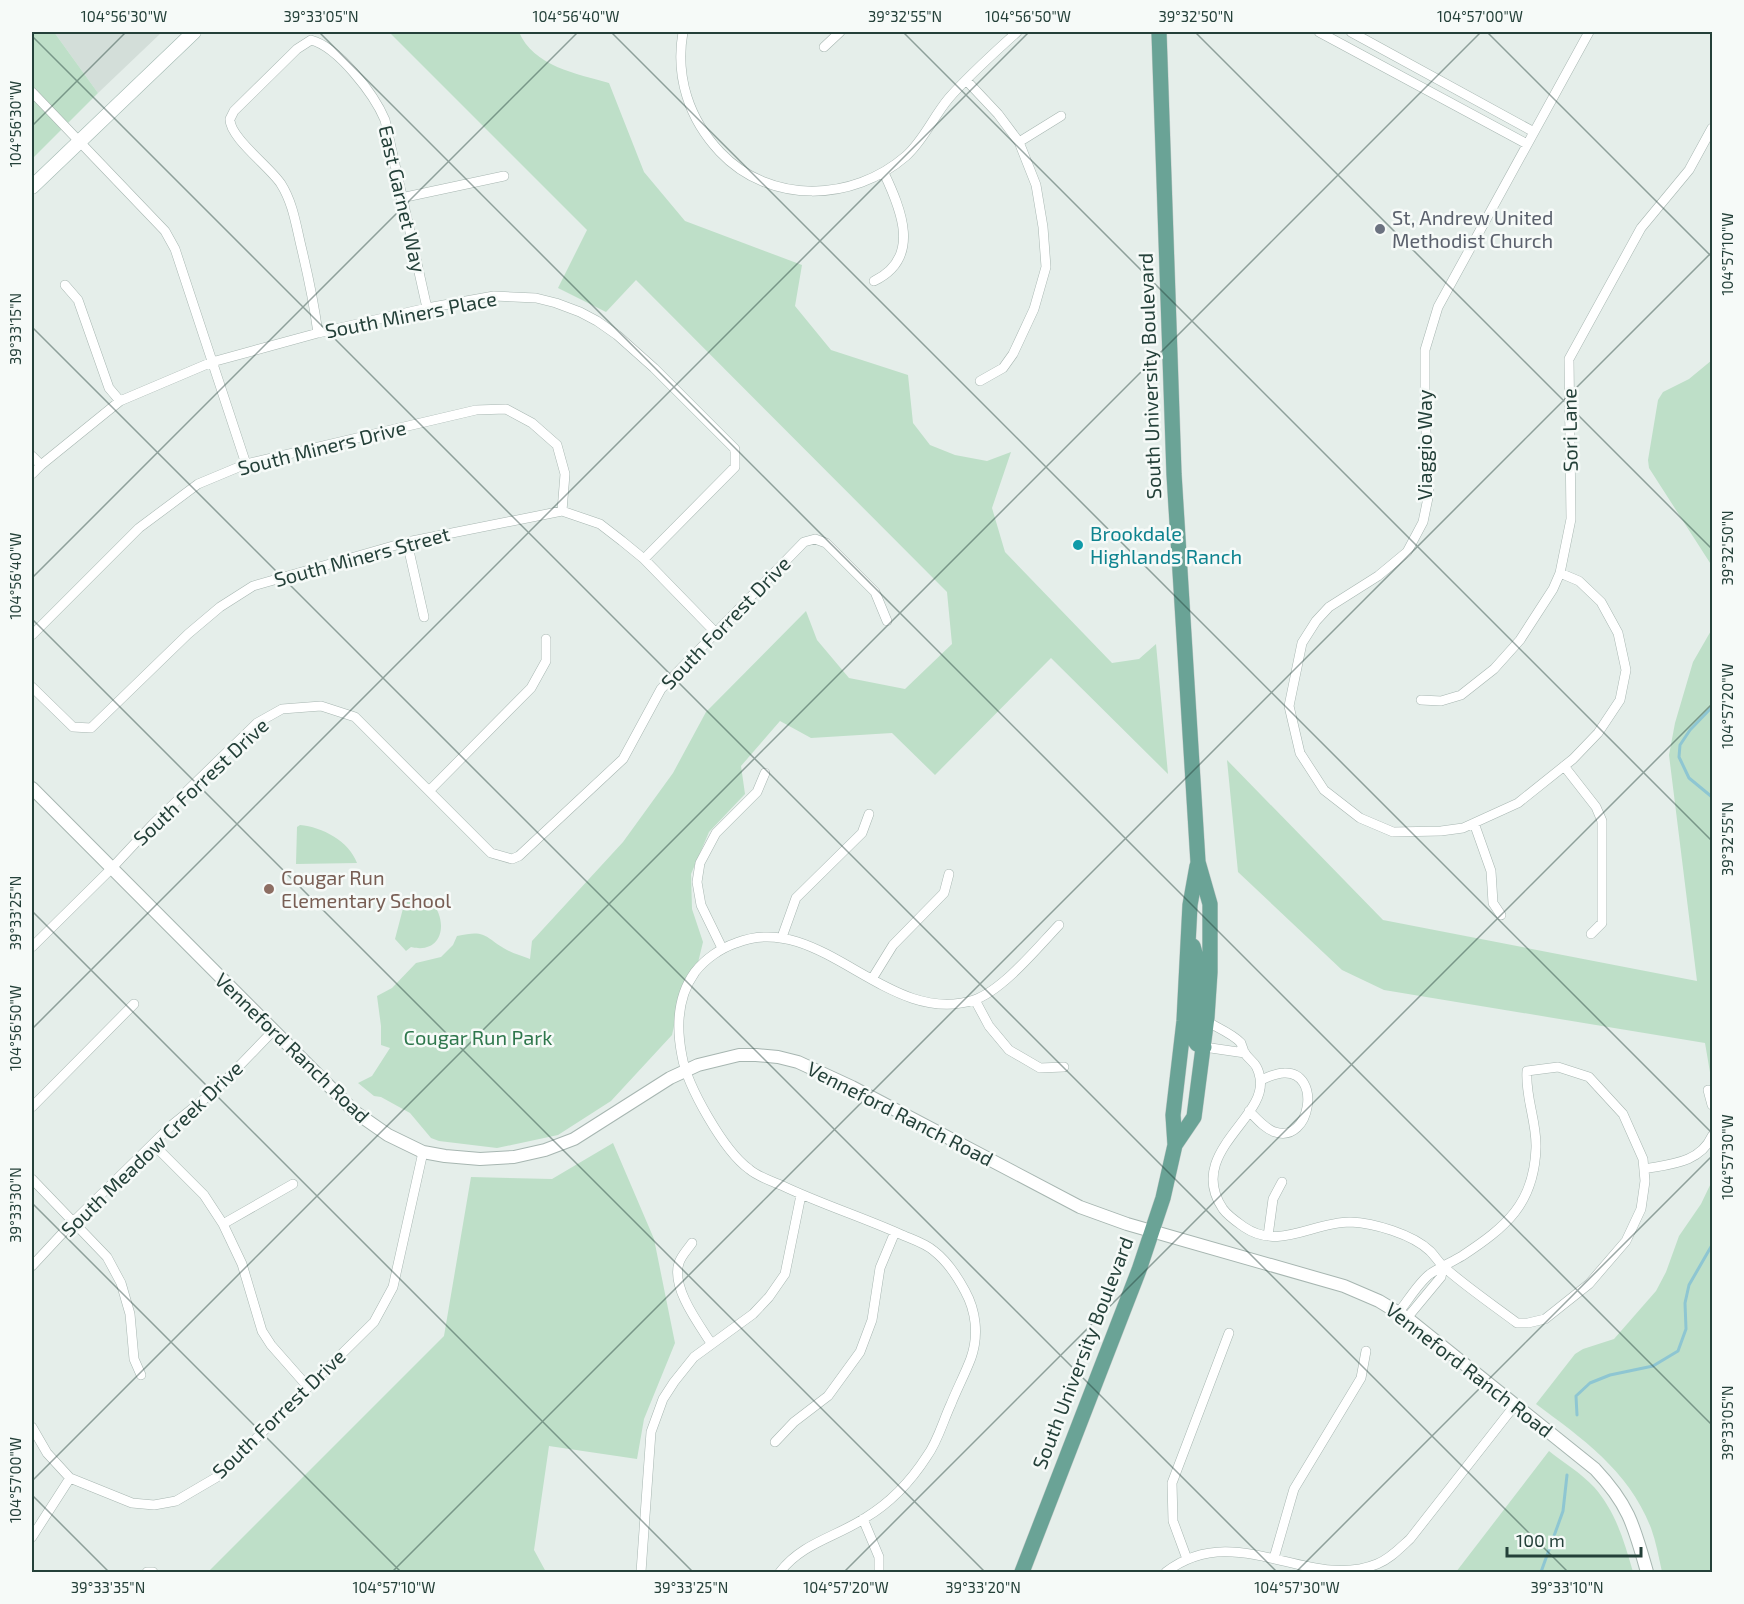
<svg xmlns="http://www.w3.org/2000/svg" width="1744" height="1604" viewBox="0 0 1744 1604" font-family="'Exo 2',sans-serif">
<style>
.built{fill:#d3ded9}
.green{fill:#bedfc8}
.lines{fill:none;stroke-linecap:round;stroke-linejoin:round}
.stream{stroke:#8ec6d2;stroke-width:3}
.minor-casing{stroke:#a7b6b1;stroke-width:10}
.tertiary-casing{stroke:#a7b6b1;stroke-width:14}
.secondary-casing{stroke:#a3bab3;stroke-width:15}
.primary-casing{stroke:#c2cac8;stroke-width:16}
.minor{stroke:#fff;stroke-width:9}
.tertiary{stroke:#fff;stroke-width:12}
.secondary{stroke:#fff;stroke-width:14}
.primary{stroke:#6aa396;stroke-width:15}
.ticks{fill:none;stroke:#244039;stroke-width:1.5;stroke-opacity:0.45}
.worship-dot{fill:#6b7280;stroke:#f6faf8;stroke-width:2}
.culture-dot{fill:#0f9aa8;stroke:#f6faf8;stroke-width:2}
.education-dot{fill:#8d6e63;stroke:#f6faf8;stroke-width:2}
.labels{text-anchor:middle;stroke-width:5;stroke-linejoin:round;paint-order:stroke}
.street-label{font-size:20px;fill:#244039;stroke:#f6faf8}
.worship-label{font-size:20px;fill:#5b616d;stroke:#f6faf8;text-anchor:start}
.culture-label{font-size:20px;fill:#0d838f;stroke:#f6faf8;text-anchor:start}
.education-label{font-size:20px;fill:#785e54;stroke:#f6faf8;text-anchor:start}
.park-label{font-size:20px;fill:#2e774c;stroke:#f6faf8}
.neatline{fill:none;stroke:#244039;stroke-width:2}
.ticks-label{font-size:15px;text-anchor:middle;fill:#244039}
</style>
<rect width="100%" height="100%" fill="#e5eeea"/>
<path class="built" d="M54,32H162L98,93Z"/>
<path class="green" d="M32,32H54L98,93L32,159Z
M389,32H519C533,66 577,74 609,83L644,172L685,221L802,265L795,306L831,350L908,375L913,423L930,445L955,455L987,461L1011,452L992,508L1005,552L1112,663L1139,659L1156,644L1168,774L1051,658L935,775L892,733L811,738L780,721L741,766L745,794L709,832L691,874L692,909L703,942L696,971L679,1003L672,1035L611,1101L558,1135L497,1148L439,1141L431,1138L410,1113L381,1097L374,1096L358,1083L372,1076L390,1048L381,1045V1026L377,996L392,988L416,963L441,957L453,945L457,936C487,929 484,937 507,950C514,954 523,956 530,959L532,941L623,842L673,773L706,712L806,611L817,640L849,678L905,689L952,644L947,592L636,280L606,312L558,288L587,230Z
M1712,360V566L1649,468L1648,460L1658,400L1663,392L1689,379Z
M1712,629V1084L1705,1043L1384,990L1342,970L1238,872L1227,760L1383,920L1697,981L1669,755L1675,723L1693,662Z
M300,825C322,827 349,841 357,863L296,864L297,827Z
M406,897L431,901C449,921 443,955 411,947L406,951L395,939Z
M613,1143L654,1239L675,1343L644,1419L637,1459L549,1446L534,1550L546,1572H208L444,1336L471,1177L552,1179Z
M1712,1181V1572H1662C1659,1558 1656,1542 1651,1528C1629,1471 1583,1439 1536,1404L1575,1354L1583,1349L1614,1339L1656,1291L1666,1272L1679,1236L1701,1204Z
M1549,1451C1564,1463 1581,1473 1594,1487C1616,1512 1624,1541 1633,1572H1456Z"/>
<g class="lines">
<path class="stream" d="M1712,707L1690,730L1680,745L1679,757L1689,778L1712,797
M1577,1415L1576,1396L1590,1383L1610,1375L1653,1366L1678,1351L1686,1329L1685,1303L1689,1285L1712,1245
M1541,1572L1563,1511L1567,1475"/>
<defs>
<path id="minor" d="M683,32C675,77 689,119 720,152C770,205 853,202 906,156C924,140 933,117 949,98C970,74 994,53 1017,32
M1319,32L1527,144
M1351,32L1534,132
M824,47L840,32
M966,80L998,114L1019,142L1036,185L1043,227L1046,267L1034,309L1013,354L1003,368L980,381
M32,92L165,231L175,249L246,464
M1019,142L1061,116
M401,198L504,176
M874,281C922,258 901,209 884,173
M65,285L78,300L109,388L120,401
M318,333C314,304 308,275 301,246C296,225 293,203 281,184C271,168 229,137 230,119C231,117 233,113 234,111L297,49L311,40C338,47 374,94 385,120L427,308
M32,456L41,465
M32,474L41,465L120,401L212,362L318,333L427,308L494,296L536,298L556,303L580,312L597,321L617,335L654,368L735,449V467L644,559
M407,542L424,617
M1560,573L1579,581L1601,602L1618,633L1626,670L1620,700L1598,733L1573,759L1518,803L1463,828L1441,831L1393,832L1360,818L1324,790L1300,753L1289,706L1302,643L1316,621L1329,607L1378,576L1407,552L1423,522L1429,493L1425,410V350L1438,307L1589,32
M32,635L139,528L198,484L246,464L476,410L506,409L532,423L557,445L565,474L562,511
M32,687L73,727L91,728L188,634L220,607L253,586L407,542L562,511L600,524L622,541L644,559L716,633
M1421,700L1441,701L1461,695L1494,669L1520,640L1553,589L1560,573L1571,519L1569,359L1641,228L1689,170L1712,128
M1564,766L1596,807L1602,821V923L1591,934
M430,790L531,688L546,661V639
M1474,823L1491,871L1493,903L1501,915
M782,937L796,898L862,833L869,814
M32,947L111,869L153,824L257,723L282,709L321,706L355,717L491,853L512,859L519,856L623,759L661,689L804,542L815,539L826,543L875,592L887,621
M722,948L701,905L697,882L700,863L716,833L757,792L765,773
M872,979L893,945L944,893L949,874
M975,1000L989,1026L1009,1050L1040,1068L1064,1067
M1206,1021C1216,1027 1233,1034 1241,1043C1241,1044 1244,1051 1244,1052C1251,1063 1257,1061 1260,1078C1268,1118 1185,1153 1223,1209C1228,1216 1237,1222 1244,1227C1279,1251 1313,1222 1350,1222C1374,1223 1412,1234 1430,1251C1435,1256 1439,1263 1445,1268C1468,1288 1493,1305 1517,1323H1528L1545,1319L1589,1284L1626,1241L1641,1209L1645,1181L1643,1159L1623,1114L1589,1077L1558,1067L1527,1071C1525,1097 1537,1122 1536,1148C1534,1204 1506,1227 1462,1256C1452,1262 1440,1267 1430,1274C1418,1283 1408,1301 1398,1313
M1204,1047L1245,1053
M1708,1090L1712,1105
M32,1107L134,1004
M1249,1111C1256,1118 1265,1129 1275,1132C1311,1144 1322,1071 1284,1073C1276,1073 1268,1077 1261,1080
M153,1144L204,1195L223,1224L242,1264L262,1331L271,1345L308,1387
M1644,1169C1670,1164 1700,1163 1712,1136
M32,1179L107,1257L121,1283L130,1314L134,1359L141,1375
M223,1224L293,1184
M1268,1236L1273,1199L1282,1182
M692,1243C688,1249 681,1256 679,1263C671,1287 698,1323 711,1343
M32,1266L72,1223L172,1125L218,1088L273,1031
M1407,1318L1441,1277L1443,1267
M32,1427L47,1453L70,1478L132,1503L154,1505L176,1501L217,1477L374,1322L393,1287L423,1152
M775,1442L794,1422L828,1396L860,1352L872,1320L880,1268L895,1232
M863,1519L879,1557V1572
M32,1537L70,1478
M1274,1558L1294,1489L1361,1378L1366,1351
M1187,1559L1173,1521L1172,1483L1229,1333
M147,1572H153
M641,1572L651,1432L663,1399L674,1382L694,1357L753,1314L769,1297L785,1274L801,1195
M780,1572C802,1543 836,1537 865,1518C890,1503 911,1481 927,1456C938,1441 943,1421 951,1404C957,1389 965,1374 971,1358C979,1335 976,1311 965,1291C957,1276 947,1261 934,1251C925,1243 911,1239 900,1234C862,1217 821,1204 783,1186C772,1181 758,1177 749,1169C724,1151 687,1086 682,1056C676,1026 677,997 695,972C705,959 721,948 736,943C820,909 887,1028 974,1000C1003,990 1037,948 1059,925
M1166,1572C1236,1518 1308,1592 1377,1564C1390,1559 1400,1548 1410,1539L1515,1405"/>
<path id="tertiary" d="M32,788L355,1112L388,1135L423,1152L445,1156L480,1159L514,1157L545,1150L574,1139L670,1078L698,1065L739,1055H756L778,1057L798,1062L852,1087L1080,1207L1127,1224L1344,1286L1379,1301L1407,1318L1595,1469C1629,1505 1634,1526 1647,1572"/>
<path id="secondary" d="M32,187L194,32"/>
<path id="primary" d="M1159,32L1174,474L1198,862L1210,904V972L1207,1017L1194,1117L1175,1145
M1193,946L1199,967L1193,1038L1197,1044L1204,1047
M1022,1572L1139,1270L1163,1198L1175,1145L1173,1115L1184,1021L1190,905L1197,866"/>
</defs>
<use href="#minor" class="minor-casing"/>
<use href="#tertiary" class="tertiary-casing"/>
<use href="#secondary" class="secondary-casing"/>
<use href="#primary" class="primary-casing"/>
<use href="#minor" class="minor"/>
<use href="#tertiary" class="tertiary"/>
<use href="#secondary" class="secondary"/>
<use href="#primary" class="primary"/>
</g>
<path class="ticks" d="M319,32L1712,1425M611,32L1712,1133M903,32L1712,841M1195,32L1712,549M1487,32L1712,257M32,36L1568,1572M32,126L126,32M32,327L1277,1572M32,578L578,32M32,619L985,1572M32,911L693,1572M32,1029L1029,32M32,1203L401,1572M32,1481L1481,32M32,1495L109,1572M392,1572L1712,252M844,1572L1712,704M1296,1572L1712,1156"/>
<circle class="worship-dot" cx="1380" cy="229" r="6"/>
<circle class="culture-dot" cx="1078" cy="545" r="6"/>
<circle class="education-dot" cx="269" cy="889" r="6"/>
<g class="labels">
<g class="street-label">
<text transform="translate(402 199) rotate(77)" y="7">East Garnet Way</text>
<text transform="translate(411 315) rotate(-11)" y="7">South Miners Place</text>
<text transform="translate(1150 376) rotate(-92)" y="7">South University Boulevard</text>
<text transform="translate(1570 430) rotate(-91)" y="7">Sori Lane</text>
<text transform="translate(1425 445) rotate(-90)" y="7">Viaggio Way</text>
<text transform="translate(322 448) rotate(-14)" y="7">South Miners Drive</text>
<text transform="translate(362 557) rotate(-15)" y="7">South Miners Street</text>
<text transform="translate(726 623) rotate(-46)" y="7">South Forrest Drive</text>
<text transform="translate(201 782) rotate(-43)" y="7">South Forrest Drive</text>
<text transform="translate(292 1048) rotate(44)" y="7">Venneford Ranch Road</text>
<text transform="translate(900 1114) rotate(27)" y="7">Venneford Ranch Road</text>
<text transform="translate(152 1149) rotate(-44)" y="7">South Meadow Creek Drive</text>
<text transform="translate(1083 1353) rotate(-69)" y="7">South University Boulevard</text>
<text transform="translate(1469 1370) rotate(38)" y="7">Venneford Ranch Road</text>
<text transform="translate(279 1414) rotate(-44)" y="7">South Forrest Drive</text>
</g>
<g class="worship-label">
<text x="1392" y="225">St, Andrew United<tspan x="1392" dy="23">Methodist Church</tspan></text>
</g>
<g class="culture-label">
<text x="1090" y="541">Brookdale<tspan x="1090" dy="23">Highlands Ranch</tspan></text>
</g>
<g class="education-label">
<text x="281" y="885">Cougar Run<tspan x="281" dy="23">Elementary School</tspan></text>
</g>
<g class="park-label">
<text x="478" y="1045">Cougar Run Park</text>
</g>
</g>
<rect width="1744" height="1604" fill="none" stroke="#f6faf8" stroke-width="66"/>
<path d="M1507 1547v9h134v-9" fill="none" stroke="#244039" stroke-width="3"/>
<text x="1516" y="1547" font-size="18" fill="#244039" stroke="#f6faf8" stroke-width="4.5" paint-order="stroke">100 m</text>
<rect x="33" y="33" width="1678" height="1538" class="neatline"/>
<g class="ticks-label">
<text x="124" y="22">104°56'30"W</text>
<text x="321" y="22">39°33'05"N</text>
<text x="576" y="22">104°56'40"W</text>
<text x="905" y="22">39°32'55"N</text>
<text x="1028" y="22">104°56'50"W</text>
<text x="1196" y="22">39°32'50"N</text>
<text x="1480" y="22">104°57'00"W</text>
<text transform="translate(16 124) rotate(-90)" y="5">104°56'30"W</text>
<text transform="translate(1728 254) rotate(-90)" y="5">104°57'10"W</text>
<text transform="translate(16 329) rotate(-90)" y="5">39°33'15"N</text>
<text transform="translate(1728 548) rotate(-90)" y="5">39°32'50"N</text>
<text transform="translate(16 576) rotate(-90)" y="5">104°56'40"W</text>
<text transform="translate(1728 706) rotate(-90)" y="5">104°57'20"W</text>
<text transform="translate(1728 839) rotate(-90)" y="5">39°32'55"N</text>
<text transform="translate(16 913) rotate(-90)" y="5">39°33'25"N</text>
<text transform="translate(16 1028) rotate(-90)" y="5">104°56'50"W</text>
<text transform="translate(1728 1157) rotate(-90)" y="5">104°57'30"W</text>
<text transform="translate(16 1205) rotate(-90)" y="5">39°33'30"N</text>
<text transform="translate(1728 1423) rotate(-90)" y="5">39°33'05"N</text>
<text transform="translate(16 1480) rotate(-90)" y="5">104°57'00"W</text>
<text x="108" y="1593">39°33'35"N</text>
<text x="394" y="1593">104°57'10"W</text>
<text x="691" y="1593">39°33'25"N</text>
<text x="846" y="1593">104°57'20"W</text>
<text x="983" y="1593">39°33'20"N</text>
<text x="1297" y="1593">104°57'30"W</text>
<text x="1567" y="1593">39°33'10"N</text>
</g>
</svg>
